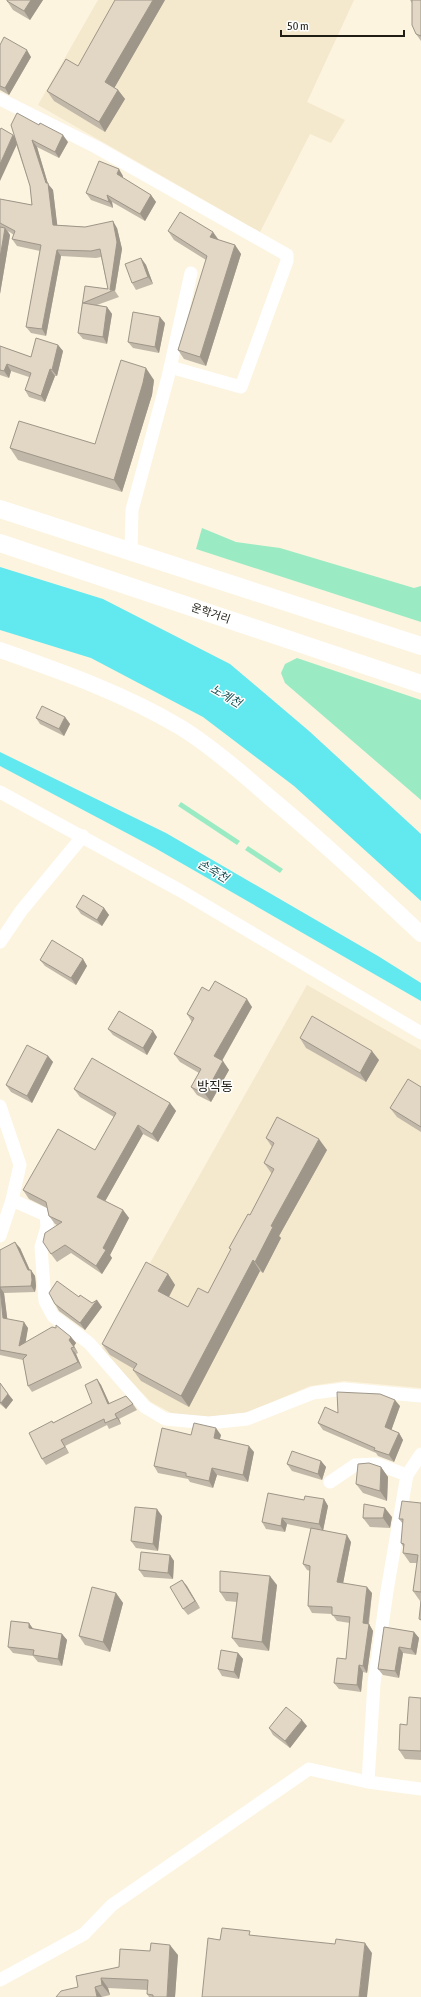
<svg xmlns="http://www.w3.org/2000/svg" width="421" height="1997" viewBox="0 0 421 1997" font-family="'Asap Condensed','Noto Sans KR',sans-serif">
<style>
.built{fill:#f4e8cd}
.green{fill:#9aebc3}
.water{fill:#62e8ef}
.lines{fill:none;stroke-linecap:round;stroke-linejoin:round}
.minor{stroke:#fff;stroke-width:13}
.tertiary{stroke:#fff;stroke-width:16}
.secondary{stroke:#fff;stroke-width:18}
.wall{fill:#c2b8a9}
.shaded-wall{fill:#9e9689}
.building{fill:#e2d6c4;stroke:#9e9689}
.labels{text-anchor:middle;stroke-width:3;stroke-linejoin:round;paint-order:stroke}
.street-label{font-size:11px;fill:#201d15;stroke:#fff}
.water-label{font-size:12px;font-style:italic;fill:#155053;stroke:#fff}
.quarter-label{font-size:13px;fill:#201d15;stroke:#fff}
</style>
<rect width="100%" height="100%" fill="#fcf4df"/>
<path class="built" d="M98,0H354L307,102L345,120L331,143L310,134L260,232L38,105Z
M307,985L421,1050V1388L344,1381L310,1386L249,1412L208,1418L175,1415L151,1402L101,1350Z"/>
<path class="green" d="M202,528L236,542L280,548L414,588L421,586V622L196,549Z
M297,658L421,700V800L285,683L281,673L285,664Z
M181,802L240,841L237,845L178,806Z
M248,846L283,869L280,873L245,850Z"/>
<path class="water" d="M0,567L103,599L230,664L309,731L421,834V901L294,786L203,717L91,658L0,630Z
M0,752L166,833L378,956L421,983V1001L155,848L0,766Z"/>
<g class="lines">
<path class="minor" d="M0,99L96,147L287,255V261L241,387L170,367
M131,551L132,510L168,377L191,273
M0,792L181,891L421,1033
M0,942L21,911L83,836
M0,1106L20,1165L12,1200L0,1236
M12,1200L46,1215L47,1227L41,1247L45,1301L53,1316L89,1343L145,1407L165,1419L209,1423L247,1419L313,1393L344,1389L421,1396
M330,1482L355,1465L377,1464L407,1475
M368,1782L374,1683L387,1591L407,1475L421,1454
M0,1980L84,1934L112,1905L309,1769L368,1782L421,1789"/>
<path class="tertiary" d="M0,650C62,672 123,693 180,727C211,746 241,772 268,796C321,840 371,887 421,934"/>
<path class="secondary" d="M0,509L421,646
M0,543L421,684"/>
</g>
<path class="wall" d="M43,0L30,20L13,10L7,1Z
M165,0L114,88L118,90L125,99L105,132L54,101L47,91L78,66Z
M410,0H421V41L416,34L412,3Z
M0,45L31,57L9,95L0,90Z
M13,135L68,142L59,158L37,147L48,184L53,190L57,225L85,227L117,228L122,249L115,291L119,297L97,305L107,307L112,314L107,344L83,339L78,333L85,286L108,289L101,257L96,258L61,256L46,336L31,333L26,327L40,251L17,246L12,239L14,235L8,231L10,235L0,294V199L32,205L30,186Z
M123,176V178L151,195L156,202L145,221L112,202L113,208L91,200L86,193Z
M168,231L213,232L219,240L235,245L241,254L206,366L184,359L178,350L206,260L174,240Z
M141,258L146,265L153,284L136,290L132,283Z
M165,323L159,353L133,348L128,342Z
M58,345L63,351L57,376H55L45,402L29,397L25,390L29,377L11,371L9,378L0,375V346L31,357Z
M154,380L152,395L122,492L18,460L10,448L95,444Z
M65,717L70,724L64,736L40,724L36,718Z
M76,907L104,908L109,915L102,926L81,914Z
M83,959L87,966L76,985L45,966L40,960Z
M209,991L252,1007L222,1061L229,1070L211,1102L197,1095L191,1087L199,1073L180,1062L174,1054L192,1022L187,1014Z
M108,1029L157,1037L147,1055L113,1035Z
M300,1038L379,1060L366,1082L306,1048Z
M48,1056L53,1062L32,1103L11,1092L6,1085Z
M421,1087V1132L397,1117L390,1108Z
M74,1089L170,1103L176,1111L158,1142L143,1134L105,1201L123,1210L129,1218L110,1255L112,1258L102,1274L71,1253L57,1262L51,1254L57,1225L55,1224L49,1216L47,1208L29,1199L23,1190L95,1150L114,1117L80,1097Z
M266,1138L327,1150L279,1236L281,1238L263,1273L260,1271L189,1407L141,1381L133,1370L134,1369L110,1355L102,1344L168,1274L175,1285L169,1297L188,1307L208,1293L231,1250L229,1248L250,1215L272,1174L264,1163L272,1147Z
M20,1248L30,1270L35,1276L36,1286L35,1292L4,1293L7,1319L28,1328L25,1343L71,1337L76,1343L74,1346L78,1353L76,1354L82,1368L32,1392L28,1386L23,1360L0,1355V1250Z
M79,1297L92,1303L102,1307L85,1330L59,1311L55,1304Z
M97,1379L101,1385L109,1403L133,1404L137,1410L119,1419L121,1424L109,1429L107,1425L65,1446L69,1453L46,1465L42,1459L53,1423L92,1403Z
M0,1383L13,1400L6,1409L0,1404Z
M400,1406L391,1430L399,1433L403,1440L394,1462L378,1456L376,1453L323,1430L318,1423L338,1413Z
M191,1435H221L220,1439L254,1452L248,1482L217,1475L213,1488L190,1482L188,1479L158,1473L154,1466Z
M321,1461L326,1467L322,1480L292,1471L287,1464Z
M381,1467L388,1477L387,1501L363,1493L356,1484Z
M324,1499L328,1506L323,1530L351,1542L343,1583L372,1593L369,1624L373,1631L367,1673L363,1672L361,1692L339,1689L334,1683L346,1659L350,1623L337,1621L332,1614L312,1613L308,1606L310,1571L307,1570L303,1564L311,1529L287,1524L285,1532L266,1529L262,1522L304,1500Z
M421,1503V1601H420L413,1591L417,1563H410L403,1553L404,1548L401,1543L403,1524L399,1519Z
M162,1516L158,1551L136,1548L131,1541Z
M392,1517L390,1528L370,1527L363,1518Z
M170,1555L174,1561L173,1579L144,1577L139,1570Z
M182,1580L200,1608L188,1615L183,1609Z
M277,1585L269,1651L239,1647L232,1638L237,1602L226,1601L220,1592Z
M116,1593L123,1603L110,1652L85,1645L79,1636Z
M384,1627L414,1632L419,1638L416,1655L403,1653L399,1678L383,1675L378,1669Z
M33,1629L62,1634L67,1640L62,1666L38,1662L33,1656L13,1653L8,1647Z
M238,1653L243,1659L239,1679L222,1676L218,1669Z
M421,1698V1760L405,1759L399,1750L407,1725Z
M307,1726L290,1748L273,1735L269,1728Z
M178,1955L175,1997H149L147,1994L148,1990L108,1988L110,1995L102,1997L78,1987L76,1976Z"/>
<path class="shaded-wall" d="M31,0H43L30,20L24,11Z
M153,0H165L112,92L105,82Z
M27,50L31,57L9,95L5,88Z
M118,90L125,99L105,132L99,122Z
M13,135L18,142L0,181V164Z
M63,135L68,142L59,158L55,152Z
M32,140L37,147L48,184L53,190L58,231L53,225L46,183Z
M119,169L123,176L121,181L117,174Z
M107,195L112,202L113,208L109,202Z
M151,195L156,202L145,221L140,214Z
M113,221L117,228L122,249L115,291L114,290H110Z
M5,228L10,235L0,294V258Z
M213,232L219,241L210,237Z
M235,245L241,254L206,366L200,357Z
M57,250L61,256L46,336L42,329Z
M141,258L146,265L153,284L148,277Z
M107,307L112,314L107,344L103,337Z
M160,317L165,323L159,353L155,347Z
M58,345L63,351L57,376L52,370Z
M7,364L11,371L9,378L4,371Z
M146,368L154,380L152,395L122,492L114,480Z
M50,369L55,376L45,402L41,396Z
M65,717L70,724L64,736L59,729Z
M104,908L109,915L102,926L97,920Z
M83,959L87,966L76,985L71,978Z
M247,999L252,1007L220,1064L214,1056Z
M153,1031L157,1037L147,1055L143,1048Z
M372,1051L379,1060L366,1082L360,1073Z
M48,1056L53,1062L32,1103L27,1096Z
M223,1061L229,1070L211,1102L205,1094Z
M170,1103L176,1111L158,1142L152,1134Z
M138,1125L143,1134L103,1205L97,1197Z
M319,1139L327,1150L279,1236L281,1238L263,1273L255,1262L271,1226Z
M123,1210L129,1218L110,1255L112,1258L102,1274L96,1266L103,1248Z
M15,1242L20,1248L31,1273V1270L35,1276L36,1286L35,1292L31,1286L28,1270Z
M253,1260L260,1271L189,1407L181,1396Z
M168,1274L175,1285L166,1302L158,1291Z
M0,1287L4,1293L8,1324L3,1318Z
M97,1300L102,1307L85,1330L80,1323Z
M24,1322L28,1328L24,1352L19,1346Z
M71,1337L76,1343L74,1346L78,1353L69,1340Z
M71,1348L76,1354L82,1368L78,1362Z
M97,1379L101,1385L112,1409L108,1404Z
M8,1394L13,1400L6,1409L1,1403Z
M395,1400L400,1406L390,1434L385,1427Z
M115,1414L119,1419L121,1424L117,1418Z
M216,1428L221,1435L218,1445L214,1438Z
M399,1433L403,1440L394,1462L389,1455Z
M61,1440L65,1446L69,1453L65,1447Z
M249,1446L254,1452L248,1482L243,1475Z
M321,1461L326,1467L322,1480L318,1474Z
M381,1467L388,1477L387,1501L380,1491Z
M212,1468L217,1475L213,1488L209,1481Z
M324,1499L328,1506L323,1531L319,1524Z
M385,1508L392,1517L390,1528L383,1518Z
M157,1509L162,1516L158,1551L153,1544Z
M282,1518L287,1524L285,1532L281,1526Z
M347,1535L351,1542L342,1589L337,1582Z
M170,1555L174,1561L173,1579L168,1573Z
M270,1576L277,1585L269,1651L262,1642Z
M182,1580L187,1586L200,1608L195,1601Z
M367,1587L372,1593L368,1625L369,1624L373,1631L367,1673L363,1666V1623Z
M116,1593L123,1603L110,1652L103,1642Z
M29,1623L34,1630L29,1628Z
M414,1632L419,1638L416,1655L411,1649Z
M62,1634L67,1640L62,1666L58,1659Z
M399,1647L403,1653L399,1678L395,1671Z
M238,1653L243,1659L239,1679L234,1672Z
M359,1665L363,1672L361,1692L357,1685Z
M302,1720L307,1726L290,1748L285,1741Z
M365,1943L372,1953L367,1997H359Z
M170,1945L178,1955L175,1997H167Z
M101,1978L108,1988L110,1995L102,1985Z
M95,1987L102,1997H97Z"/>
<path class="building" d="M7,0H31L24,11L7,1Z
M115,0H153L105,82L118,90L99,122L47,91L66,59L78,66Z
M412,0H421V36L416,34L412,25Z
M4,37L27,50L5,88L0,86V45Z
M17,113L39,125L40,123L63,135L55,152L32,140L46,183H48L53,225L85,227L113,221L117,242L110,290H114L83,303L107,307L103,337L78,333L85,286L108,289L100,249L91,251L57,250L42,329L26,327L41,245L12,239L15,231L0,223V199L32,205L30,186L11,125Z
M1,128L13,135L0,164V130Z
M99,161L119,169L117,174L151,195L140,214L107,195L109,202L86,193Z
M180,212L213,232L210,237L235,245L200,357L178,350L207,256L168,231Z
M0,227L5,228L0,258Z
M141,258L148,277L132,283L125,264Z
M133,312L160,317L155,347L128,342Z
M36,338L58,345L52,370L50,369L41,396L25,390L31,373L7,364L4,371L0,370V346L31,357Z
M121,360L146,368L143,383L114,480L10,448L19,421L95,444Z
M42,706L65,717L59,729L36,718Z
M83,895L104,908L97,920L76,907Z
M52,940L83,959L71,978L40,960Z
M215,981L247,999L214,1056L223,1061L205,1094L191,1087L201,1069L174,1054L194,1018L187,1014L202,987L209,991Z
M119,1011L153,1031L143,1048L108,1029Z
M312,1016L372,1051L360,1073L300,1038Z
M27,1045L48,1056L27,1096L6,1085Z
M92,1058L170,1103L152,1134L138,1125L97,1197L123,1210L103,1248L106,1250L96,1266L65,1245L51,1254L43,1242L45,1233L62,1222L49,1216L46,1202L23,1190L58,1129L95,1150L116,1113L74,1089Z
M408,1079L421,1087V1127L390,1108Z
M277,1117L319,1139L271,1226L273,1227L255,1262L253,1260L181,1396L133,1370L137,1364L102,1344L146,1262L168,1274L158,1291L188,1307L198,1288L208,1293L231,1249L229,1248L248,1214L250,1215L274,1169L264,1163L274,1143L266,1138Z
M15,1242L28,1270H31L32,1280L31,1286L0,1287L3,1318L24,1322L19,1346L52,1327L56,1328V1325L71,1337L69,1340L74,1347L71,1348L78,1362L28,1386L23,1359L27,1355L0,1350V1250Z
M57,1281L79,1297L80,1295L92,1303L97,1300L80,1323L55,1304L49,1293Z
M97,1379L108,1404L126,1396L133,1404L115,1414L117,1418L105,1423L104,1419L61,1440L65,1447L42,1459L29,1433L52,1421L53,1423L92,1403L85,1385Z
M0,1383L8,1394L1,1403L0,1402Z
M337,1392L380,1394L395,1400L385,1427L399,1433L389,1455L374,1450L375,1448L318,1423L325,1407L338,1413Z
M194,1423L216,1428L214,1438L249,1446L243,1475L212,1468L209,1481L186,1476V1473L154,1466L162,1428L191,1435Z
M292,1451L321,1461L318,1474L287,1464Z
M369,1463L381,1467L380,1491L356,1484L358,1464Z
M268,1493L304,1500L305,1496L324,1499L319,1524L282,1518L281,1526L262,1522Z
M402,1501L421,1503V1592L413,1591L418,1555L403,1553L404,1544L401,1543L403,1519H399Z
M364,1504L385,1508L383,1518H363Z
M135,1507L157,1509L153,1544L131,1541Z
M311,1528L347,1535L337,1582L367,1587L363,1623L369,1624L363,1666L359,1665L357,1685L334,1683L337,1658L346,1659L350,1617L332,1615V1607L308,1606L310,1566L303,1564Z
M141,1552L170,1555L168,1573L139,1570Z
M220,1571L270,1576L262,1642L232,1638L238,1593L220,1592Z
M182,1580L195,1601L183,1609L170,1587Z
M92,1587L116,1593L103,1642L79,1636Z
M421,1601V1620L419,1619Z
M11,1621L29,1623V1628L62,1634L58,1659L33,1655L34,1650L8,1647Z
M384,1627L414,1632L411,1649L399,1647L395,1671L378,1669Z
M221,1650L238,1653L234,1672L218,1669Z
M409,1697L421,1698V1751L399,1750L400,1724L407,1725Z
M286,1707L302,1720L285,1741L269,1728Z
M222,1928L250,1931L249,1935L335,1944L336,1939L365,1943L359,1997H202L208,1938L220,1940Z
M151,1943L170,1945L167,1997H153V1995L147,1994L148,1980L101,1978L102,1985L95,1987L97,1997H56L61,1991L78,1987L76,1976L119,1967L120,1949L150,1951Z"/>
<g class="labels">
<g class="street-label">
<text transform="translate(211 613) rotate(19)" y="4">운학거리</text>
</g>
<g class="water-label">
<text transform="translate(226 696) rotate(30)" y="4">노계천</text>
<text transform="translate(213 871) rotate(30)" y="4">손죽천</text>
</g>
<g class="quarter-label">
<text x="215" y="1091">방직동</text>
</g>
</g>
<path d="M281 30v6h123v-6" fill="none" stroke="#201d15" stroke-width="2"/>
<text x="287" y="30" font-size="12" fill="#201d15" stroke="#ffffff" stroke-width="3" paint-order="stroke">50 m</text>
</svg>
